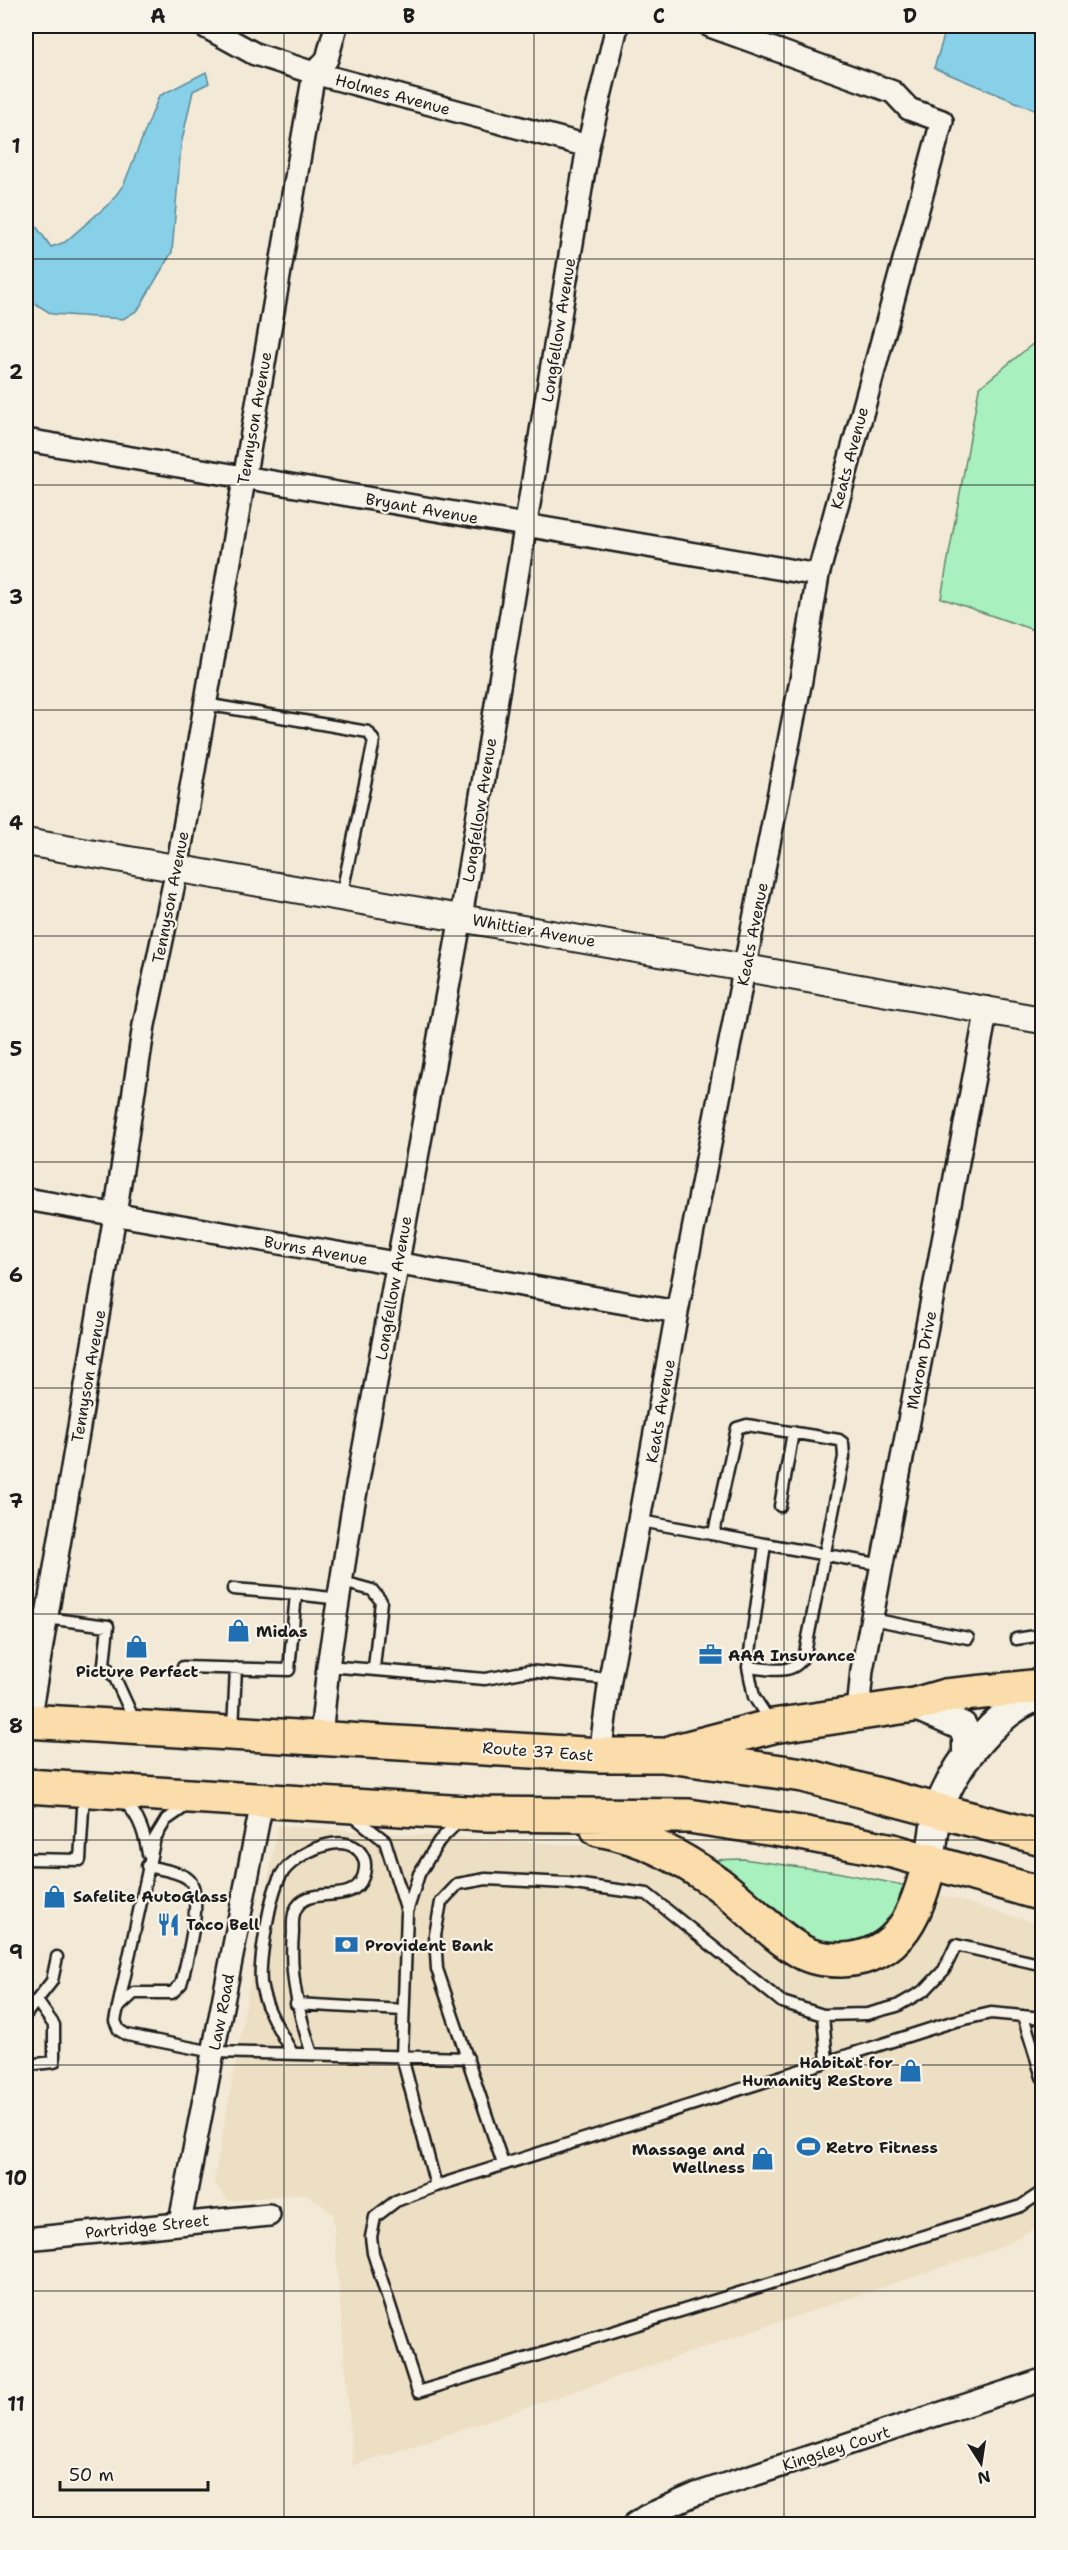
<svg xmlns="http://www.w3.org/2000/svg" width="1068" height="2550" viewBox="0 0 1068 2550" font-family="'Shantell Sans',sans-serif">
<style>
.built{fill:#eddfc3}
.green{fill:#a8f0bd;stroke:#62866c;stroke-width:1.5}
.water{fill:#87d0e8;stroke:#5c8896;stroke-width:1.5}
.lines{fill:none;stroke-linecap:round;stroke-linejoin:round}
.service-casing{stroke:#1c1c1c;stroke-width:15}
.minor-casing{stroke:#1c1c1c;stroke-width:26}
.tertiary-casing{stroke:#1c1c1c;stroke-width:30}
.secondary-casing{stroke:#1c1c1c;stroke-width:33}
.trunk-casing{stroke:#1c1c1c;stroke-width:38}
.service{stroke:#f7f3e8;stroke-width:10}
.minor{stroke:#f7f3e8;stroke-width:21}
.tertiary{stroke:#f7f3e8;stroke-width:26}
.secondary{stroke:#f7f3e8;stroke-width:28}
.trunk{stroke:#faddab;stroke-width:33}
.grid{fill:none;stroke:#1c1c1c;stroke-width:1.5;stroke-opacity:0.55}
.labels{text-anchor:middle;stroke-width:4.5;stroke-linejoin:round;paint-order:stroke}
.street-label{font-size:16px;fill:#1c1c1c;stroke:#f7f3e8}
.poi-label{font-size:16px;font-weight:bold;fill:#1c1c1c;stroke:#f7f3e8;text-anchor:start}
.neatline{fill:none;stroke:#1c1c1c;stroke-width:2}
.grid-label{font-size:20px;text-anchor:middle;font-weight:bold;fill:#1c1c1c}
</style>
<rect width="100%" height="100%" fill="#f2ead7"/>
<filter id="ink" filterUnits="userSpaceOnUse"><feTurbulence type="fractalNoise" baseFrequency=".0167" numOctaves="2"/><feDisplacementMap in="SourceGraphic" scale="12" xChannelSelector="R" yChannelSelector="G"/><feConvolveMatrix kernelMatrix="1 2 1 2 8 2 1 2 1" color-interpolation-filters="sRGB"/></filter>
<g filter="url(#ink)">
<path class="built" d="M278,1826L625,1848L918,1932L938,1894L1042,1925V2224L999,2248L353,2466L333,2214L305,2193L228,2201L214,2182Z"/>
<path class="green" d="M1035,342L1042,344V633L941,598L979,388Z
M743,1859L836,1872L908,1886C903,1896 900,1907 895,1916C891,1922 884,1927 878,1932C826,1977 750,1892 711,1860Z
M356,2519L357,2524H279Z"/>
<path class="water" d="M947,26H1042V113L934,68Z
M206,72L209,83L193,91L181,145L172,252L138,310L123,319L52,314L26,298V212L51,247L65,242L111,202L124,184L159,96Z"/>
<g class="lines">
<defs>
<path id="service" d="M205,704L368,732L374,741L341,897
M780,1506L793,1432
M641,1521L765,1544
M714,1533L737,1428L747,1425L839,1440L843,1443L844,1457L805,1653C795,1677 770,1669 748,1667L765,1544L883,1565
M343,1582L372,1590L381,1601L374,1668
M296,1594L340,1599
M46,1618L108,1626L104,1664L115,1678L136,1724
M872,1619L968,1638
M1016,1639L1042,1635
M328,1666L485,1679L528,1671L610,1679
M183,1667L289,1670L296,1594L233,1589
M748,1667L754,1697L771,1723
M233,1729L236,1668
M121,1800C138,1811 145,1835 148,1854
M189,1804L166,1820L155,1838L115,2021L119,2030L127,2035L213,2052L468,2058
M352,1815L385,1841L407,1912
M26,1859L80,1860L84,1792
M296,2004L403,2010
M120,2006L134,1993H172L181,1984L183,1977C187,1958 206,1890 187,1878C177,1871 159,1869 147,1866
M26,2014L52,1981L57,1957
M823,2015L827,2062
M1023,2016L1042,2077
M1042,2018L991,2013L952,2022L436,2186L396,2201L375,2217L371,2237L373,2253L418,2392L1021,2206L1042,2192
M292,2053C280,2031 264,2007 261,1982C259,1961 270,1893 281,1875C294,1853 351,1825 364,1859C366,1864 365,1872 363,1877C352,1908 306,1882 295,1911C292,1917 293,1927 293,1933C289,1976 299,2014 312,2054
M26,2065L54,2062V2025L37,2001
M503,2164L437,1969L435,1935L441,1902L458,1884L486,1879L567,1883L647,1894L782,2002L823,2015L867,2014L897,2006L925,1990L944,1970L956,1945L1035,1963
M436,2186L402,2057L407,1912L419,1874L439,1841L457,1823L463,1821"/>
<path id="minor" d="M204,26L255,54L314,73L588,146
M26,440L818,575
M26,1199L677,1312
M858,1712L862,1670L987,1008
M29,1721L115,1215L144,1025L177,869L314,73L327,59L336,26
M321,1737L328,1666L352,1513L461,917L588,146L617,26
M600,1755L610,1679L677,1312L801,680L818,575L942,121L909,109L893,92L710,26
M180,2222L262,1802
M26,2239L269,2215
M634,2524L646,2516L696,2494L1042,2380"/>
<path id="tertiary" d="M26,842L1042,1020"/>
<path id="secondary" d="M914,1705L962,1726L967,1737V1757
M930,1860C933,1844 934,1825 939,1809C954,1765 997,1709 1042,1695"/>
<path id="trunk" d="M26,1721L600,1755H662L803,1775L1042,1838
M676,1751L773,1726L914,1705L945,1696L1042,1686
M26,1786L483,1814L689,1816L801,1833L893,1851L1042,1894
M598,1829C644,1837 680,1857 717,1883C747,1905 771,1934 802,1952C814,1959 829,1960 842,1960C902,1958 918,1909 930,1860"/>
</defs>
<use href="#service" class="service-casing"/>
<use href="#minor" class="minor-casing"/>
<use href="#tertiary" class="tertiary-casing"/>
<use href="#secondary" class="secondary-casing"/>
<use href="#trunk" class="trunk-casing"/>
<use href="#service" class="service"/>
<use href="#minor" class="minor"/>
<use href="#tertiary" class="tertiary"/>
<use href="#secondary" class="secondary"/>
<use href="#trunk" class="trunk"/>
</g>
</g>
<path class="grid" d="M284,26V2524M534,26V2524M784,26V2524M26,259H1042M26,485H1042M26,710H1042M26,936H1042M26,1162H1042M26,1388H1042M26,1614H1042M26,1840H1042M26,2065H1042M26,2291H1042"/>
<defs>
<symbol id="shop-bare" viewBox="-9 -9 18 18"><path d="M-5-2.5h2.3a2.7 3.5 0 0 1 5.4 0H5L5.5 6h-11ZM-1.5-2.5h3a1.5 2.3 0 0 0-3 0Z" fill="#1f6fb2" stroke="#f7f3e8" stroke-width="2.5" paint-order="stroke"/></symbol>
<symbol id="office-bare" viewBox="-9 -9 18 18"><path d="M-6-3h4V-5.5h4V-3h4V5H-6ZM-1-4.5V-3h2v-1.5ZM-6 0V1H6V0Z" fill="#1f6fb2" stroke="#f7f3e8" stroke-width="2.5" paint-order="stroke"/></symbol>
<symbol id="restaurant-bare" viewBox="-9 -9 18 18"><path d="M-5-6h1v4h1v-4h1v4h1v-4h1v5L-1.5 .5V6h-2V.5L-5-1ZM5-6V6H3V1.5H1.5Q1.5-4 5-6Z" fill="#1f6fb2" stroke="#f7f3e8" stroke-width="2.5" paint-order="stroke"/></symbol>
<symbol id="bank-bare" viewBox="-9 -9 18 18"><path d="M-6-4H6V4H-6ZM0-2.3a2.3 2.3 0 1 0 0 4.6a2.3 2.3 0 1 0 0-4.6Z" fill="#1f6fb2" stroke="#f7f3e8" stroke-width="2.5" paint-order="stroke"/></symbol>
<symbol id="stadium-bare" viewBox="-9 -9 18 18"><path d="M0-5a6.5 5 0 1 0 0 10a6.5 5 0 1 0 0-10ZM-3.5-1.8h7v3.6h-7Z" fill="#1f6fb2" stroke="#f7f3e8" stroke-width="2.5" paint-order="stroke"/></symbol>
</defs>
<g fill-rule="evenodd">
<use href="#shop-bare" x="222" y="1614" width="33" height="33"/>
<use href="#shop-bare" x="120" y="1630" width="33" height="33"/>
<use href="#office-bare" x="694" y="1638" width="33" height="33"/>
<use href="#shop-bare" x="38" y="1880" width="33" height="33"/>
<use href="#restaurant-bare" x="152" y="1908" width="33" height="33"/>
<use href="#bank-bare" x="330" y="1928" width="33" height="33"/>
<use href="#shop-bare" x="894" y="2054" width="33" height="33"/>
<use href="#stadium-bare" x="792" y="2130" width="33" height="33"/>
<use href="#shop-bare" x="746" y="2142" width="33" height="33"/>
</g>
<g class="labels">
<g class="street-label">
<text transform="translate(393 94) rotate(15)" y="6">Holmes Avenue</text>
<text transform="translate(558 330) rotate(-81)" y="6">Longfellow Avenue</text>
<text transform="translate(254 418) rotate(-80)" y="6">Tennyson Avenue</text>
<text transform="translate(849 458) rotate(-75)" y="6">Keats Avenue</text>
<text transform="translate(422 508) rotate(10)" y="6">Bryant Avenue</text>
<text transform="translate(479 810) rotate(-81)" y="6">Longfellow Avenue</text>
<text transform="translate(170 897) rotate(-79)" y="6">Tennyson Avenue</text>
<text transform="translate(534 930) rotate(10)" y="6">Whittier Avenue</text>
<text transform="translate(752 934) rotate(-79)" y="6">Keats Avenue</text>
<text transform="translate(316 1250) rotate(10)" y="6">Burns Avenue</text>
<text transform="translate(393 1288) rotate(-80)" y="6">Longfellow Avenue</text>
<text transform="translate(921 1360) rotate(-79)" y="6">Marom Drive</text>
<text transform="translate(88 1376) rotate(-80)" y="6">Tennyson Avenue</text>
<text transform="translate(660 1411) rotate(-80)" y="6">Keats Avenue</text>
<text transform="translate(538 1751) rotate(4)" y="6">Route 37 East</text>
<text transform="translate(221 2012) rotate(-79)" y="6">Law Road</text>
<text transform="translate(147 2226) rotate(-6)" y="6">Partridge Street</text>
<text transform="translate(836 2448) rotate(-18)" y="6">Kingsley Court</text>
</g>
<g class="poi-label">
<text x="256" y="1637">Midas</text>
<text x="728" y="1661">AAA Insurance</text>
<text x="137" y="1677" text-anchor="middle">Picture Perfect</text>
<text x="73" y="1902">Safelite AutoGlass</text>
<text x="186" y="1930">Taco Bell</text>
<text x="365" y="1951">Provident Bank</text>
<text x="893" y="2068" text-anchor="end">Habitat for<tspan x="893" dy="18">Humanity ReStore</tspan></text>
<text x="826" y="2153">Retro Fitness</text>
<text x="745" y="2155" text-anchor="end">Massage and<tspan x="745" dy="18">Wellness</tspan></text>
</g>
</g>
<rect width="1068" height="2550" fill="none" stroke="#f7f3e8" stroke-width="66"/>
<g transform="translate(981 2463) rotate(168)" stroke="#f7f3e8" stroke-width="4.5" paint-order="stroke">
<path d="M0-4.5L10 22L0 15L-10 22Z" fill="#1c1c1c"/>
<text y="-9" font-size="16" font-weight="bold" text-anchor="middle" fill="#1c1c1c">N</text>
</g>
<path d="M60 2481v9h148v-9" fill="none" stroke="#1c1c1c" stroke-width="3"/>
<text x="69" y="2481" font-size="18" fill="#1c1c1c" stroke="#f7f3e8" stroke-width="4.5" paint-order="stroke">50 m</text>
<rect x="33" y="33" width="1002" height="2484" class="neatline"/>
<g class="grid-label">
<text x="158" y="23">A</text>
<text x="409" y="23">B</text>
<text x="659" y="23">C</text>
<text x="910" y="23">D</text>
<text x="16" y="153">1</text>
<text x="16" y="379">2</text>
<text x="16" y="604">3</text>
<text x="16" y="830">4</text>
<text x="16" y="1056">5</text>
<text x="16" y="1282">6</text>
<text x="16" y="1508">7</text>
<text x="16" y="1733">8</text>
<text x="16" y="1959">9</text>
<text x="16" y="2185">10</text>
<text x="16" y="2411">11</text>
</g>
</svg>
